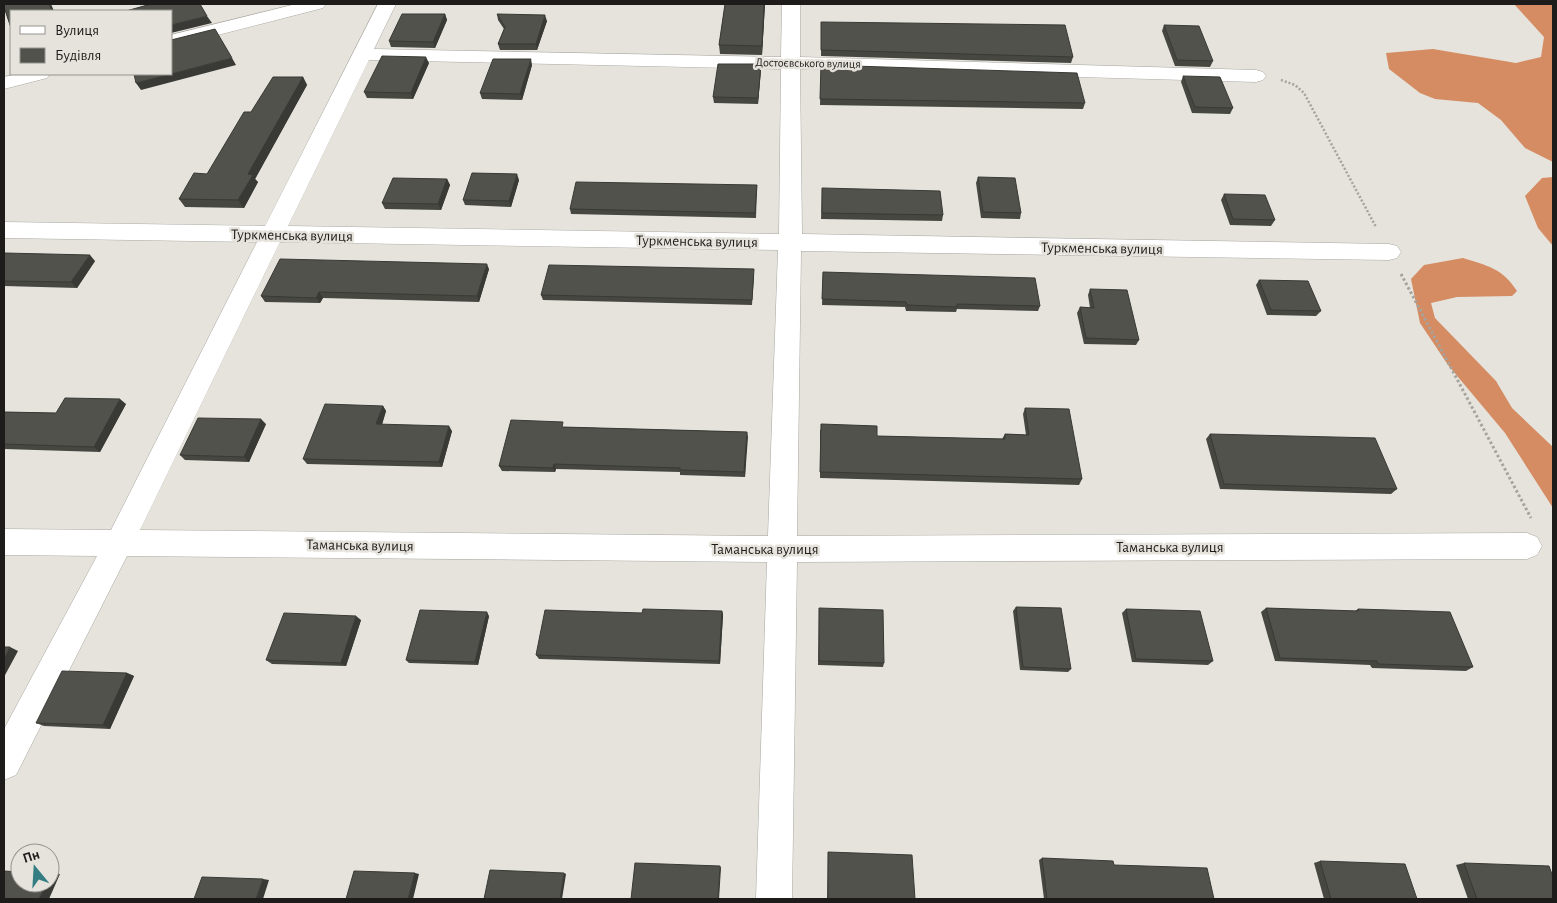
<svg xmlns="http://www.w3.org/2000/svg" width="1557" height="903" viewBox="0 0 1557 903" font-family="'Alegreya Sans',sans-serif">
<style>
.forest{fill:#d58c63}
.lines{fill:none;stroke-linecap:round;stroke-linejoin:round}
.minor-casing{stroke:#a9a7a0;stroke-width:1}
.path-far1{stroke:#a4a39d;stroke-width:2.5;stroke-dasharray:2 2;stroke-linecap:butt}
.path{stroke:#a4a39d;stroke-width:3;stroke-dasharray:2.5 2.5;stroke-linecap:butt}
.minor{fill:#fff;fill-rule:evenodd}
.wall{fill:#464741}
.shaded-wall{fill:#393935}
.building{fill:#51524c;stroke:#393935}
.labels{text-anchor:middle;stroke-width:5;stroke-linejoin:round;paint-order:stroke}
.far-street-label{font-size:12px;fill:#1d1c1a;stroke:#e5e3dc}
.street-label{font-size:15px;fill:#1d1c1a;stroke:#e5e3dc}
</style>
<rect width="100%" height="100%" fill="#e5e3dc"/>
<path class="forest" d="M1514,4H1553V162L1525,148L1501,120L1478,103L1435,99L1420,93L1389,69L1386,53L1433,49L1516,63L1541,57L1544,37Z
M1553,177V246L1538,228L1525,196L1542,178Z
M1463,258C1488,266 1502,268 1517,291L1512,296L1457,297L1431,303L1435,318L1496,381L1512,408L1553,447V508L1505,433L1448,365L1420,323L1411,279L1424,265Z"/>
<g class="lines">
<defs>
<path id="minor" d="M296,4H326L323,8L171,47V35Z
M378,4H396L374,49L781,57L782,4H800V57L1256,70L1263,72L1266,76L1263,80L1256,82L800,69L802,234L1389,244L1397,246L1401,252L1397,258L1389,260L801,251L797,536L1527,533L1537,537L1542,546L1537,555L1527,559L797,562L792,899H756L767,562L127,556L16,775L4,780V729L97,556L4,555V529L111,530L257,242L4,238V222L265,226ZM369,60L781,69L779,234L288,226ZM280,242L778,250L768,536L140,530Z
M17,74H50L47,78L4,89V77Z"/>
</defs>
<use href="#minor" class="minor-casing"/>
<path class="path-far1" d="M1281,80L1295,85L1304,93L1376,227"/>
<path class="path" d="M1401,274L1531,518"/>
<use href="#minor" class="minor"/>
</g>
<path class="wall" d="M725,4H765L762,55L720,54L719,45Z
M445,14L447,20L435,48L391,47L389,41Z
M497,14L547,21L537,50H500L498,44L504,29L498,20Z
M821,22L1073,57L1071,63L821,56Z
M1164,25L1213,61L1210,67L1175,66L1162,31Z
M429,63L413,99L367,98L364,92Z
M761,64L758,104L714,103L713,97Z
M532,65L522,100L482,99L480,93Z
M821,65L1085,103L1083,109L820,105Z
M1183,76L1233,108L1230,114L1192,113L1181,82Z
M303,77L307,85L255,179L258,182L244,208L185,207L179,199L207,174L251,112Z
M978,177L1021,213L1020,219L981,218L976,183Z
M447,179L450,185L441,210L385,209L382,203Z
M519,180L511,207L465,205L463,200Z
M757,185L756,218L571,214L570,209Z
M822,188L943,215L942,221L821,219Z
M1224,194L1275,220L1271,226L1230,225L1221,200Z
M4,253L95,261L77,288L4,286Z
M489,269L479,302L323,298L320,303L265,302L261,296Z
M823,272L1040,306L1038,311L957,309L956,312L906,311L905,307L822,305Z
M754,275L752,305L543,300L541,295Z
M1259,280L1321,311L1316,316L1267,315L1256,285Z
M1090,289L1139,340L1136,345L1084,344L1077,313L1080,307L1090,308L1088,295Z
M126,404L100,452L4,449V412L56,413Z
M383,406L386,411L382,425L452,431L442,467L307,464L303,459Z
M1025,408L1082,479L1079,485L820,478V430L877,436L1002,439L1005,434L1026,435L1023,414Z
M266,424L249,462L185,460L180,455Z
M565,427L747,432L745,477L680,475V472L556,469L555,472L502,471L499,466Z
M1210,434L1397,489L1391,494L1220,489L1206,439Z
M1016,607L1071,669L1068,672L1020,670L1013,611Z
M819,608L884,663L883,667L818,665Z
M1266,608L1355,611L1358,609L1473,667L1466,671L1372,668L1370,665L1275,661L1261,612Z
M1126,609L1213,661L1208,665L1132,662L1122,613Z
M722,611L723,615L720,664L539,659L536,655L642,613Z
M489,616L478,665L409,663L406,660Z
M361,620L346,666L272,664L266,660Z
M127,673L134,676L110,729L44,726L36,723Z
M828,852L915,899H827Z
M1042,858L1114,865L1214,899H1044L1039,860Z
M1320,861L1417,899H1324L1314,863Z
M1464,863L1553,899H1468L1456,865Z"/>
<path class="shaded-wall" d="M49,4H51L54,11H52Z
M764,4H765L762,55V46Z
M445,14L447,20L435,48L433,42Z
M545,15L547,21L537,50L536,44Z
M207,16L212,23L171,33V25Z
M426,57L429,63L413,99L411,93Z
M232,58L236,65L141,90L136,83Z
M531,59L532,65L522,100L520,94Z
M761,64V70L758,104V98Z
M303,77L307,85L255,179L258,182L244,208L238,200L248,174Z
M517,174L519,180L511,207L509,201Z
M447,179L450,185L441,210L438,204Z
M90,255L95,261L77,288L71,282Z
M487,264L489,269L479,302L477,296Z
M319,292L323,298L320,303L316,298Z
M120,399L126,404L100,452L94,447Z
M383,406L386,411L380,430L376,424Z
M261,419L266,424L249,462L244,457Z
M449,426L452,431L442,467L439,462Z
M747,432L748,437L745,477L744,472Z
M554,464L556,469L555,472L553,468Z
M722,611L723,615L720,664L719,661Z
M487,612L489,616L478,665L475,662Z
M356,616L361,620L346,666L341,663Z
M10,647L18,651L4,677V659Z
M127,673L134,676L110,729L103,725Z
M720,866L721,868L719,899H718Z
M51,873L60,874L49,899H39L47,883H50V876Z
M415,873L419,874L413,899H408Z
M564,873L566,874L562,899H560Z
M263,879L269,880L263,899H256Z"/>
<path class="building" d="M4,4H49L52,11H11V28L4,7Z
M151,4H200L207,16L171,25V11H126Z
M725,4H764L762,46L719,45Z
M402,14H445L433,42L389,41Z
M497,14L545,15L536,44H498L505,27Z
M821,22L1065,25L1073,57L821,50Z
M1164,25L1199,26L1213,61L1177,60Z
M215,29L232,58L171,74V40Z
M382,56L426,57L411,93L364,92Z
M493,59H531L520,94L480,93Z
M718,64H761L758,98L713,97Z
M821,65L1077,73L1085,103L820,99Z
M134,74H171L136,83Z
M1183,76L1220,77L1233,108L1195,107Z
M273,77H303L248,174L253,175L238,200L179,199L194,173L207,174L244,112H251Z
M472,173L517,174L509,201L463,200Z
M978,177L1015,178L1021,213L983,212Z
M393,178L447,179L438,204L382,203Z
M576,182L757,185L755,213L570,209Z
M822,188L940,191L943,215L822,213Z
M1224,194L1265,195L1275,220L1233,219Z
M4,253L90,255L71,282L4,281Z
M280,259L487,264L477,296L319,292L316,298L261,296Z
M549,265L754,269L752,300L541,295Z
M823,272L1035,278L1040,306L957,304V307L907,305L906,302L822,299Z
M1259,280L1308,281L1321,311L1271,310Z
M1090,289L1127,290L1139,340L1086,338L1080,307L1094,308Z
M65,398L120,399L94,447L4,444V412L56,413Z
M325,404L383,406L376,424L449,426L439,462L303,459Z
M1025,408L1069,409L1082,479L820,472L821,424L877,426V436L1005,439V434L1029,435Z
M198,418L261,419L244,457L180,455Z
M511,420L563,422L562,427L747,432L744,472L680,470V468L554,464L553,468L499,466Z
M1210,434L1375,438L1397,489L1224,484Z
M1016,607L1061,608L1071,669L1023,667Z
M819,608L883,610L884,663L819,661Z
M1266,608L1358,611V609L1450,612L1473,667L1378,664L1377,661L1280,658Z
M643,609L722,611L719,661L536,655L545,610L642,613Z
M1126,609L1200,611L1213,661L1136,659Z
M420,610L487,612L475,662L406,660Z
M284,613L356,616L341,663L266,660Z
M4,647H10L4,659Z
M62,671L127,673L103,725L36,723Z
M828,852L912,855L915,899H828Z
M1042,858L1113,861L1114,865L1207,868L1214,899H1047Z
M1320,861L1405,864L1417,899H1331Z
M635,863L720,866L718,899H631Z
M1464,863L1549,866L1553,877V899H1477Z
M490,870L564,873L560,899H484Z
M4,871L20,872V883H47L39,899H4Z
M354,871L415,873L408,899H346Z
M202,877L263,879L256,899H194Z"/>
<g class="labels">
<g class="far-street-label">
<text transform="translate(808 63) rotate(1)" y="4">Достоєвського вулиця</text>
</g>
<g class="street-label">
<text transform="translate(292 235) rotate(1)" y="5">Туркменська вулиця</text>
<text transform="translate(697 241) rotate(1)" y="5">Туркменська вулиця</text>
<text transform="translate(1102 248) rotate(1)" y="5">Туркменська вулиця</text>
<text transform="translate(360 545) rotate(1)" y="5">Таманська вулиця</text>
<text x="1170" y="552">Таманська вулиця</text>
<text x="765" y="554">Таманська вулиця</text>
</g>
</g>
<rect width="1557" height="903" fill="none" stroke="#1d1c1a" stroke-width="10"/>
<rect x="10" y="10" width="162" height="65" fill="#e5e3dc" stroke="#95938e"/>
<rect x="20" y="26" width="25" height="8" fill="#ffffff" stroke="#95938e"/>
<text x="55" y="35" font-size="15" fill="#1d1c1a">Вулиця</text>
<rect x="20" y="48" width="25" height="15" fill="#51524c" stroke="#95938e"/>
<text x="55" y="60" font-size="15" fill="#1d1c1a">Будівля</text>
<g transform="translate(35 868) rotate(342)"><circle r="24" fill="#e5e3dc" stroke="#95938e"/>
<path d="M0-4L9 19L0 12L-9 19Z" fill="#347d83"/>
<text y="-8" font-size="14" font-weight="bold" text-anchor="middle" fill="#1d1c1a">Пн</text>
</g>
</svg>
